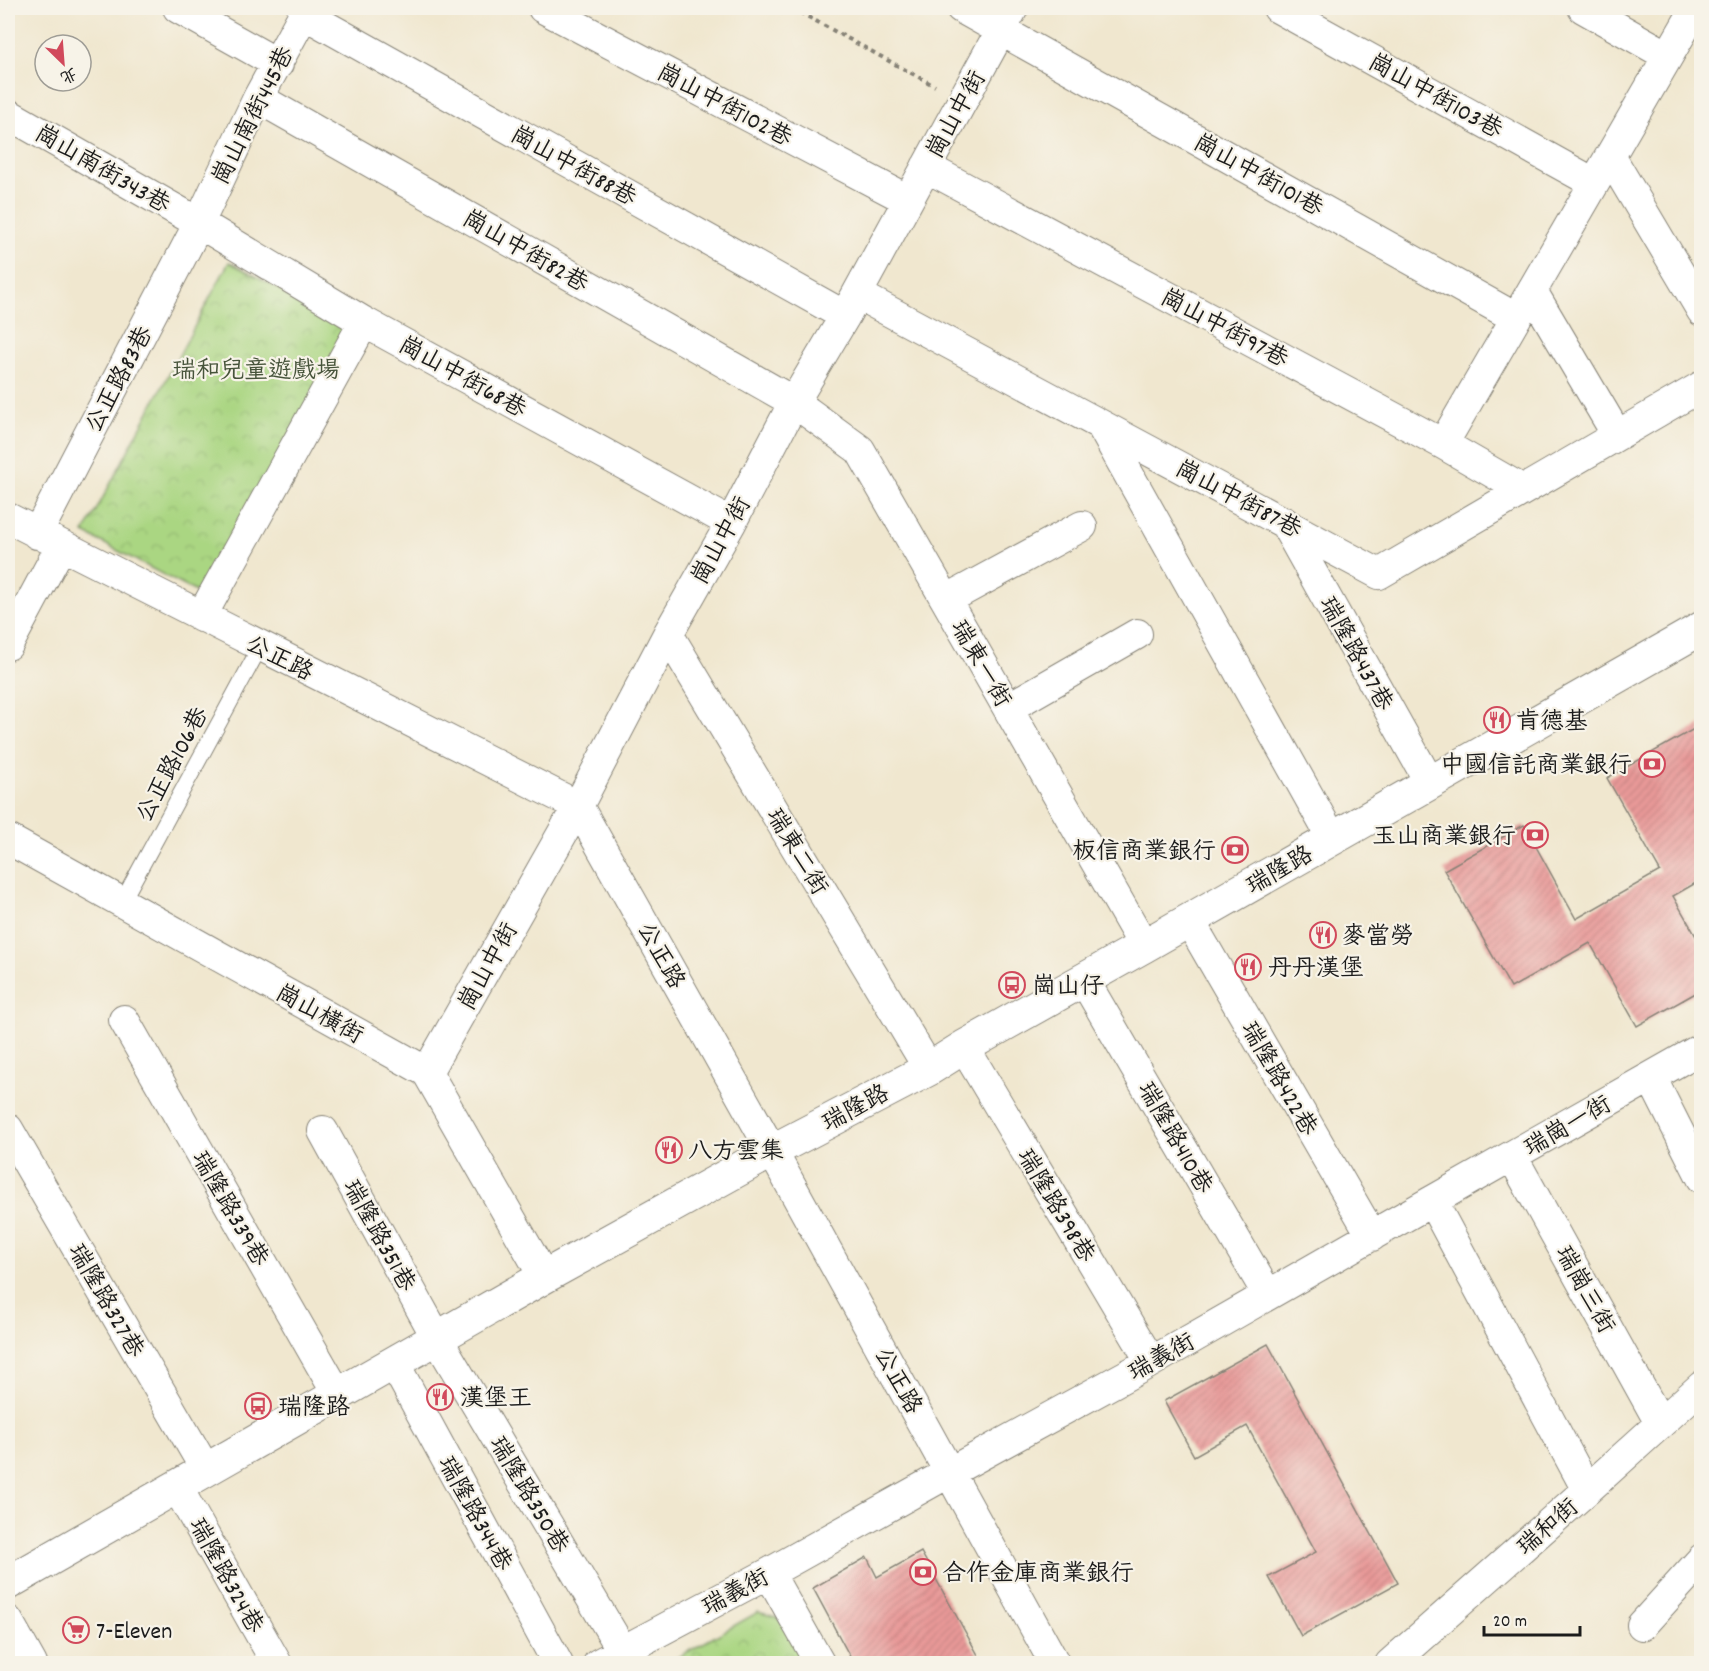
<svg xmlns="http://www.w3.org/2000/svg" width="1709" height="1671" viewBox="0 0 1709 1671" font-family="Dekko,'LXGW WenKai TC',sans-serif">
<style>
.park{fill:url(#park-crowns);stroke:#63794f;stroke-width:1.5}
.building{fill:url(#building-hatch)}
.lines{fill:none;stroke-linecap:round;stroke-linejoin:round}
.service-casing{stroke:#868276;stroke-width:17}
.minor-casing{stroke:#868276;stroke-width:32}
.tertiary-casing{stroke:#868276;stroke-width:35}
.path{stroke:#868276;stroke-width:4;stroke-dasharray:4.5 4.5;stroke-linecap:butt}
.service{stroke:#fff;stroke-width:15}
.minor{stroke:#fff;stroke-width:30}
.tertiary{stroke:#fff;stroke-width:33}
.labels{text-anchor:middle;stroke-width:4.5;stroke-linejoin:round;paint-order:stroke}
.street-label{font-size:24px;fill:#1c1c1c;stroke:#f7f3e8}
.park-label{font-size:24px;fill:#47543b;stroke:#f7f3e8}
.poi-label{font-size:24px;fill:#1c1c1c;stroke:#f7f3e8;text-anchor:start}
</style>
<defs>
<pattern id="park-crowns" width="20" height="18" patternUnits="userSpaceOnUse" patternTransform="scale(1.5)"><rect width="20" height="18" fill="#aad682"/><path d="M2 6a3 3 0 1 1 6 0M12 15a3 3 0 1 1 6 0" fill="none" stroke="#92b770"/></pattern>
<pattern id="building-hatch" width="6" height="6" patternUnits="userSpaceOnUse" patternTransform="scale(1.5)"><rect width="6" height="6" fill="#e89998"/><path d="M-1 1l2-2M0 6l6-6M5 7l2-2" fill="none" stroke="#c68382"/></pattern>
</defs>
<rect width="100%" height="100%" fill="#f7f3e8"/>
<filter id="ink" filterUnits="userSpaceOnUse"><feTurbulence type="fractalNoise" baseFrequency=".0167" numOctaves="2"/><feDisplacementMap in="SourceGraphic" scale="12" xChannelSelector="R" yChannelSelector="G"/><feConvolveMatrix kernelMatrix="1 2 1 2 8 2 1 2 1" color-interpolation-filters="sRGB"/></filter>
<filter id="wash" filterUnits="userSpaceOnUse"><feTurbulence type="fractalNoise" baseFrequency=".008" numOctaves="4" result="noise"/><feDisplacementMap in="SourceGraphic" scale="24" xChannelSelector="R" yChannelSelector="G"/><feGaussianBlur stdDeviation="1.35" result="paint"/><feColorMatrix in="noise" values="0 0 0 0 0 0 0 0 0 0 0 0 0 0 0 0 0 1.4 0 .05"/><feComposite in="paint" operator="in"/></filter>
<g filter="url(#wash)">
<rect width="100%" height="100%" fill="#f0e7cf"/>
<path class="park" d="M229,262L361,332L215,602L84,533Z
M758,1612L779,1618L808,1664H666Z"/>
<g id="blocks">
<path class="building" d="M1701,725V880L1673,896L1701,945V990L1637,1026L1590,943L1511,988L1444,870L1524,825L1576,919L1660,871L1607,778Z
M1268,1344L1398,1583L1301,1636L1269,1577L1316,1552L1247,1426L1194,1456L1164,1401Z
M921,1552L983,1664H854L813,1588L867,1557L877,1577Z"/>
</g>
</g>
<g filter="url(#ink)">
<use href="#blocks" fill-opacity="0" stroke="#868276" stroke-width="1.5"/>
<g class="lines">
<defs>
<path id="service" d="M122,902L260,647"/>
<path id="minor" d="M178,8L278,64
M543,8L908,200
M961,8L1516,318
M1278,8L1594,183
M1583,8L1668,56
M304,14L845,316
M258,98L794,402L860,450L1144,946
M8,114L199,223L364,322L731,523
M1610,156L1702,311
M926,167L1443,444L1523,490
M1532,291L1617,435
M857,294L1379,574L1702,386
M1101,425L1332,838
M1443,444L1696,8
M8,518L578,806L772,1151L1055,1664
M1284,522L1430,783
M37,534L199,223L258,98L307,8
M946,600L1082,526
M201,617L364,322
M668,634L929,1069
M8,645L61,546
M1008,708L1137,634
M8,839L427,1072L544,1277
M1189,920L1372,1236
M1084,980L1268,1295
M124,1020L338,1395
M964,1047L1151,1362
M427,1072L578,806L668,634L731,523L794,402L845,316L1013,8
M1651,1077L1702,1178
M8,1129L206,1470
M323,1131L437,1338L622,1650
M1512,1156L1660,1423
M1432,1201L1702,1048
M394,1363L558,1664
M177,1487L277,1664
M769,1573L820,1664
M8,1621L32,1664
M1642,1625L1702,1559
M598,1664L769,1573L950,1472L1151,1362L1432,1201L1587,1490
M1390,1664L1587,1490L1702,1386"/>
<path id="tertiary" d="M8,1583L544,1277L772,1151L929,1069L964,1047L1144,946L1702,628"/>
</defs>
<use href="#service" class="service-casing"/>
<use href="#minor" class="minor-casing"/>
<use href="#tertiary" class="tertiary-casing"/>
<path class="path" d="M792,8L935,86"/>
<use href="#service" class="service"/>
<use href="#minor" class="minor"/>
<use href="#tertiary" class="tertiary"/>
</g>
</g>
<defs>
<symbol id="restaurant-ring" viewBox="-11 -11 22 22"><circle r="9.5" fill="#f7f3e8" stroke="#d1495b" stroke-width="1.5"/><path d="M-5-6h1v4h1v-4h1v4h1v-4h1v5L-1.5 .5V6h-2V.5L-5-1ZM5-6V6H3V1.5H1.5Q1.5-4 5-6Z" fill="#d1495b"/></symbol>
<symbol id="bank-ring" viewBox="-11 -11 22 22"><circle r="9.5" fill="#f7f3e8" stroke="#d1495b" stroke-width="1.5"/><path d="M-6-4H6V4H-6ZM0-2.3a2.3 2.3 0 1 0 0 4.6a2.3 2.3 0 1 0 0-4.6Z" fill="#d1495b"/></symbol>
<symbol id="bus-ring" viewBox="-11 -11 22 22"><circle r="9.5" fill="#f7f3e8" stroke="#d1495b" stroke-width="1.5"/><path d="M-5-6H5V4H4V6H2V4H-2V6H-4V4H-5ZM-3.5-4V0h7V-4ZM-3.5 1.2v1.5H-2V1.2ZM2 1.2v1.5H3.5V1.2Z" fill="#d1495b"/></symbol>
<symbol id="supermarket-ring" viewBox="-11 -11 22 22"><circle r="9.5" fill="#f7f3e8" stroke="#d1495b" stroke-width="1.5"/><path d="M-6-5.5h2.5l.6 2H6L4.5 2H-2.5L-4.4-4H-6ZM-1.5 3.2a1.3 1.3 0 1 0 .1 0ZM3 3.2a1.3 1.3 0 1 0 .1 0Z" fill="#d1495b"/></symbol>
</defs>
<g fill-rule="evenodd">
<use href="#restaurant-ring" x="1482" y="705" width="30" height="30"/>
<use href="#bank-ring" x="1637" y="749" width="30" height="30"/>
<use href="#bank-ring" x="1520" y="820" width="30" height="30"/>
<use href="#bank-ring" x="1220" y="835" width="30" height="30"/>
<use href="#restaurant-ring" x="1308" y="920" width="30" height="30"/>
<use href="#restaurant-ring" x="1233" y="952" width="30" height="30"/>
<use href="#bus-ring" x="997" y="970" width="30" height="30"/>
<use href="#restaurant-ring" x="654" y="1135" width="30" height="30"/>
<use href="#restaurant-ring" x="425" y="1382" width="30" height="30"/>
<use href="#bus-ring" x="243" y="1391" width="30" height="30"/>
<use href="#bank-ring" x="908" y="1557" width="30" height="30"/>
<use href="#supermarket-ring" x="61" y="1615" width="30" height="30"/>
</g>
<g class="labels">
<g class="street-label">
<text transform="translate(1436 95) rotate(29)" y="8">崗山中街103巷</text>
<text transform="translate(725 104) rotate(28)" y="8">崗山中街102巷</text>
<text transform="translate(955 114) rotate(-61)" y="8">崗山中街</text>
<text transform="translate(252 115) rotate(-63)" y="8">崗山南街445巷</text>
<text transform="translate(574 165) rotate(29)" y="8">崗山中街88巷</text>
<text transform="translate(103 168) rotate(30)" y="8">崗山南街343巷</text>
<text transform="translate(1259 174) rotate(29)" y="8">崗山中街101巷</text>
<text transform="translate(526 250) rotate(30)" y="8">崗山中街82巷</text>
<text transform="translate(1225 327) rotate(28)" y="8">崗山中街97巷</text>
<text transform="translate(463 376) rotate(29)" y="8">崗山中街68巷</text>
<text transform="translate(118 379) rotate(-62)" y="8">公正路83巷</text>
<text transform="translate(1239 498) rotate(28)" y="8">崗山中街87巷</text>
<text transform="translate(720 540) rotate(-61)" y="8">崗山中街</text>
<text transform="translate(1357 653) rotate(61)" y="8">瑞隆路437巷</text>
<text transform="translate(280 657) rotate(27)" y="8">公正路</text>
<text transform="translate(982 663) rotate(60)" y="8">瑞東一街</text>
<text transform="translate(171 764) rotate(-62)" y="8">公正路106巷</text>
<text transform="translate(798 851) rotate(59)" y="8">瑞東二街</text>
<text transform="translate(1279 869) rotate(-30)" y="8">瑞隆路</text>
<text transform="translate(662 955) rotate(61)" y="8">公正路</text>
<text transform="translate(487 966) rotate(-61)" y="8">崗山中街</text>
<text transform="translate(320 1013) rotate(29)" y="8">崗山橫街</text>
<text transform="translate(1280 1078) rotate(60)" y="8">瑞隆路422巷</text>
<text transform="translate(855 1107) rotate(-28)" y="8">瑞隆路</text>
<text transform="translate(1567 1125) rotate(-30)" y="8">瑞崗一街</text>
<text transform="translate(1176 1137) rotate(60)" y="8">瑞隆路410巷</text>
<text transform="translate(1057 1205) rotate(59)" y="8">瑞隆路398巷</text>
<text transform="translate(231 1208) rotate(60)" y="8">瑞隆路339巷</text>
<text transform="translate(380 1235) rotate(61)" y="8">瑞隆路351巷</text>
<text transform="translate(1586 1289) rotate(61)" y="8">瑞崗三街</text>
<text transform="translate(107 1300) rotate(60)" y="8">瑞隆路327巷</text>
<text transform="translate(1161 1356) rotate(-29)" y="8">瑞義街</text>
<text transform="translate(899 1380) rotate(61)" y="8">公正路</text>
<text transform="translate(530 1494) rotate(59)" y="8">瑞隆路350巷</text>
<text transform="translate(476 1513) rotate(61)" y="8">瑞隆路344巷</text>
<text transform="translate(1547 1526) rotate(-41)" y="8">瑞和街</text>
<text transform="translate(227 1575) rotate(61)" y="8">瑞隆路324巷</text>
<text transform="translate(735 1591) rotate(-28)" y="8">瑞義街</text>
</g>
<g class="park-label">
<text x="256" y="377">瑞和兒童遊戲場</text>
</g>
<g class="poi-label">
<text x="1516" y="728">肯德基</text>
<text x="1632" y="772" text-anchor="end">中國信託商業銀行</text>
<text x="1516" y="843" text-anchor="end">玉山商業銀行</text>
<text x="1216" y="858" text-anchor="end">板信商業銀行</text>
<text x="1342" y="943">麥當勞</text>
<text x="1268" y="975">丹丹漢堡</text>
<text x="1032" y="993">崗山仔</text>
<text x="688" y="1158">八方雲集</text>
<text x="460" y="1405">漢堡王</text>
<text x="278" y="1414">瑞隆路</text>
<text x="942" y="1580">合作金庫商業銀行</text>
<text x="96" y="1638">7-Eleven</text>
</g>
</g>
<rect width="1709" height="1671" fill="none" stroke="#f7f3e8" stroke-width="30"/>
<g transform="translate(63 63) rotate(155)"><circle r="28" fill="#f7f3e8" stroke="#9f9d96" stroke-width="1.5"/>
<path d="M0-4.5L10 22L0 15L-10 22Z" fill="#d1495b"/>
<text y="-9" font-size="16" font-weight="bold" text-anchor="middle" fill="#1c1c1c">北</text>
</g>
<path d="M1484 1626v9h96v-9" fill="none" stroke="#1c1c1c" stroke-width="3"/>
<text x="1493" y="1626" font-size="18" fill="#1c1c1c" stroke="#f7f3e8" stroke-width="4.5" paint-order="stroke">20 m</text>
</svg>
